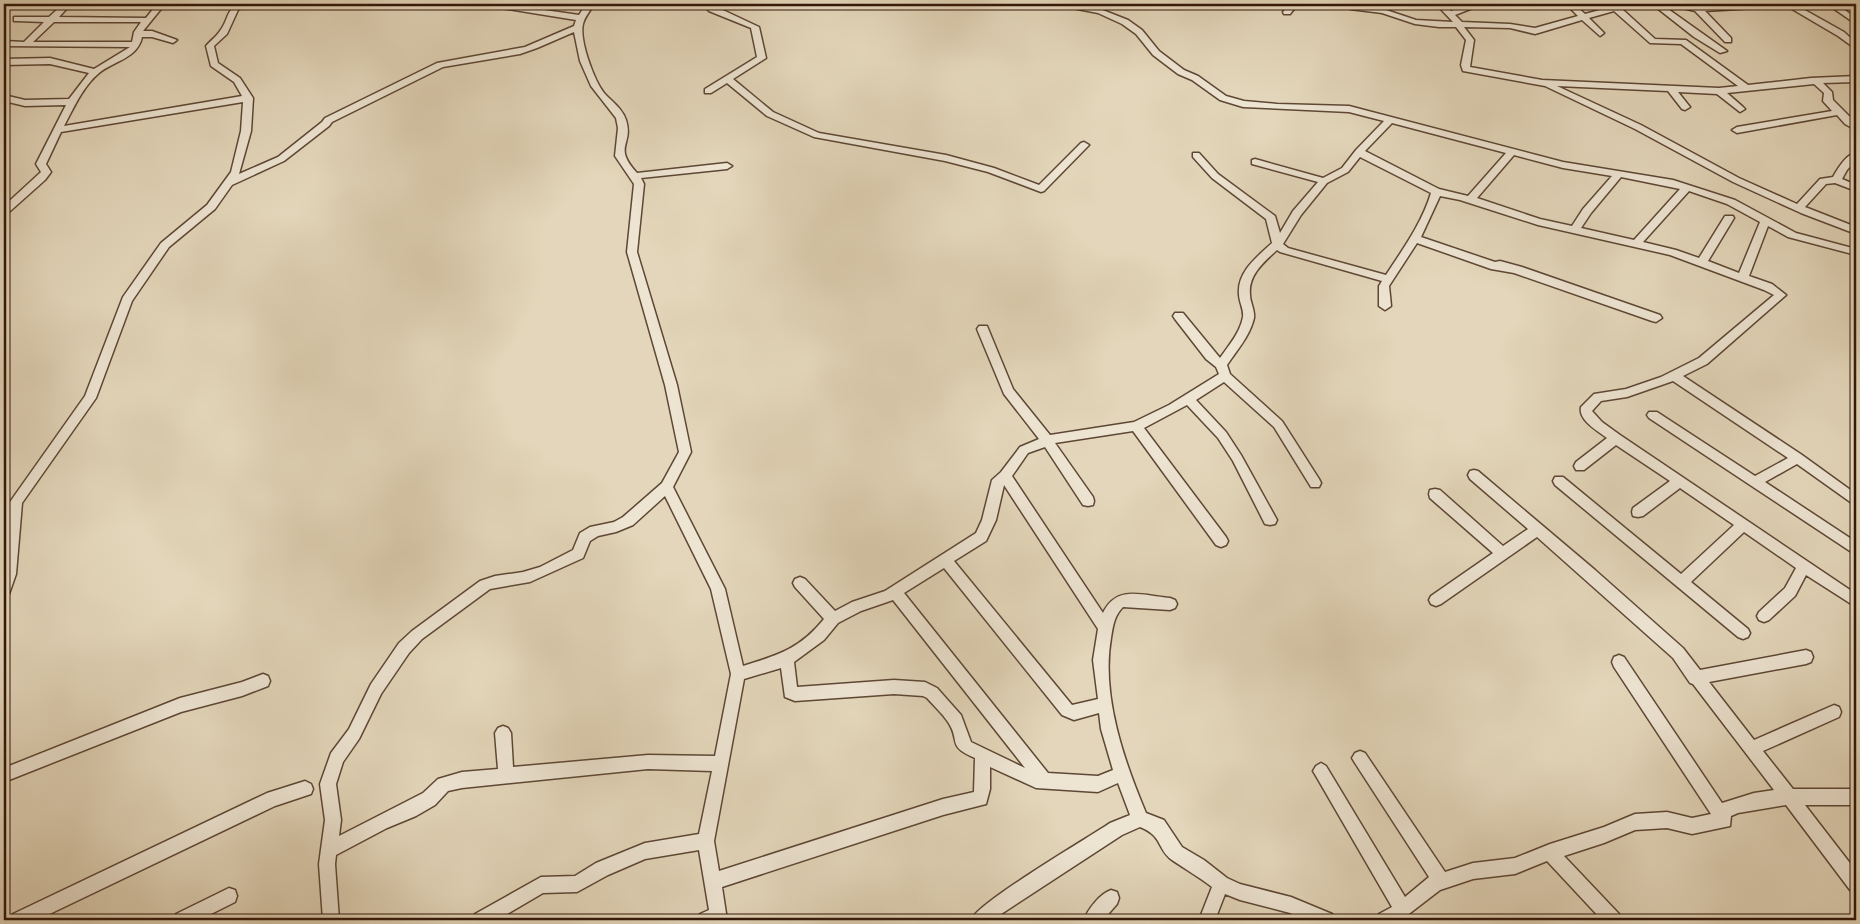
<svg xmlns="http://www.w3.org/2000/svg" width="1860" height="924" viewBox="0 0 1860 924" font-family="Vollkorn,serif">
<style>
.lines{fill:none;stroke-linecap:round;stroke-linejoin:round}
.minor-casing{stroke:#5e4735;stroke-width:3}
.minor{fill:#ede4d2;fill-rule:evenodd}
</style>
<rect width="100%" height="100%" fill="#e3d6ba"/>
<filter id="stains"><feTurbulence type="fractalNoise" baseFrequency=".004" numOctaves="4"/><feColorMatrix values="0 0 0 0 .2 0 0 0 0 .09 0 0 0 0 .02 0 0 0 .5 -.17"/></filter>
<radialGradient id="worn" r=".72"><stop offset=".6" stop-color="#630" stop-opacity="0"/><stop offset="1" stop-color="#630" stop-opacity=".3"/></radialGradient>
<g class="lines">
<defs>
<path id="minor" d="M63,4H71L59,17L146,18L157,4H165L143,31H152L177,40L173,43L152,37H142C138,58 114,61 99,73C83,86 73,109 64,126L242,96L234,82L211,66L206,46C210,41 216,37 220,31C230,18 226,4 246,4L238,10L227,34L214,46L218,63L240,78L253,98L251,131L239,174L278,157L322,122L325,118L437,63L525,47L574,26L576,20L489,6L485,4H503L579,15L586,4H594C591,10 585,16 583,24C579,40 594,80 604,93C612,102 622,108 626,120C634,145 612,146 637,173L727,163L732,166L727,169L641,178L644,184L637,252L677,385L691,452L673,487L725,589L743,666C778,655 800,649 824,619L795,587L793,583L795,579L800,577L805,579L835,611L852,602L885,591L976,533L982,520L992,480L1001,472L1020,447L1039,439L1004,394L977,329L979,326H987L1013,389L1050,435L1134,422L1169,405L1219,374L1216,367L1206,359L1175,319L1173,316L1175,313H1183L1220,358C1229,345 1240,333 1243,317C1244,309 1239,302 1239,294C1237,272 1257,257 1272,243L1266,219L1212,178L1193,157V153H1199L1218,174L1275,216L1280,233L1293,211L1318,182L1252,164V160L1255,159L1323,178L1342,168L1356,150L1384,121L1349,112L1243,107L1220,100L1192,80L1178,74L1153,55L1136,34L1122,24L1098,13L1062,6L1058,4H1074L1100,9L1128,20L1142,30L1159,51L1184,70L1198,76L1226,96L1244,101L1277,104L1349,106L1563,162L1673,180L1735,200L1796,233L1856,249V255L1788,237L1768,226L1749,276L1772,284L1786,295L1707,364L1683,376L1802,455L1856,494V506L1797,464L1765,482L1856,542V555L1649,418L1647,415L1649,412H1657L1755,476L1788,458L1673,381L1627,397L1601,401L1592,411L1602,422L1620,435L1856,594V607L1806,575L1795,596L1769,620L1764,622L1759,620L1757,616L1759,612L1785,588L1796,568L1744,532L1691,582L1748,629L1750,633L1748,637L1743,639L1738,637L1555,485L1553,481L1555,477H1563L1681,574L1734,525L1680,488L1643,516L1638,517L1633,516L1632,512L1633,508L1670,481L1616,445L1584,470H1576L1574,466L1576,462L1607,438C1598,431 1578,420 1581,407L1594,394L1626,389L1661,377L1699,358L1774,295L1764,290L1670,255L1538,225L1460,200L1440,196L1421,237L1495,262L1500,261L1522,267L1660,315L1662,318L1656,322L1652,321L1514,273L1491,269L1417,243L1389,286L1391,306L1385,310L1379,306V286L1382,281L1280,252L1277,250C1264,262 1248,275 1250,295C1250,302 1255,310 1254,318C1250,336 1237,350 1227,365L1230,374L1282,421L1319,479L1321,483L1319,487H1311L1274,427L1224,382L1196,400L1226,432L1241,455L1277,520L1275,524L1270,525L1265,524L1233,461L1218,438L1187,405L1144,428L1226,537L1228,541L1226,545L1221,547L1216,545L1133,431L1055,443L1093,497L1094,501L1093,505L1088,506L1083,505L1045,447L1028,453L1012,476L1103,613C1117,584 1143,596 1170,598L1175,600L1177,604L1175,608L1170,610L1123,607C1114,616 1113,626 1111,638C1101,695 1124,761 1146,813L1164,820L1182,847L1204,860L1227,878L1240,884L1291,897L1332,914L1334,920H1307L1290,913L1240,900L1225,894L1215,920H1199L1212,887C1199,877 1185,869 1172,860C1157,849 1163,836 1140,827L1122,835L992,920H971C977,903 1088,838 1110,823L1130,815L1118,783L1098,792L1036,788L990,767V789L986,804L943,815L722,887L727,920H698L700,914L709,910L699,850L645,859L608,875L577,892L543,893L497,920H473L475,914L541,877L575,876L596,863L645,843L699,834L712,771L648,769L462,788L448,791L435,805L416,816L387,828L336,855L335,864L339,920H323L319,864L325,820L320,784L331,753L349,729L371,684L399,643L412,631L480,581L495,576L523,572L540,567L573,550L580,533L590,527L614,522L623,517L662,483L679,452L665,385L627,252L634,184L615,156L618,128L616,118L591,86L580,61L574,32L537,48L520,54L443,67L332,122L329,126L284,161L232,185L215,209L169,247L132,301L96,398L22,503L16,574L9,594L4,596V559L10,502L85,396L123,297L161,243L207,205L231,172L241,131L243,102L61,132L46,164L51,172L45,180L8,213L4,214V206L41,172L36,164L66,105L25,106L4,101V95L25,100L69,99L89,73L50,64L4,65V59L50,58L94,69L130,47L4,46V41L24,42L44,22L17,21H14V17H49ZM54,22H141L134,32L132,42H33ZM1392,123L1506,153L1468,196L1439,189L1365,151ZM1514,155L1563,168L1612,176L1583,209L1572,226L1540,219L1477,198ZM1360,157L1431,193C1422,223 1403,249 1386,275L1288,248L1283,244L1301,215L1327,183L1348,172ZM1621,177L1680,189L1634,240L1581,228L1591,213ZM1689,191L1727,204L1760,222L1739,273L1708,261L1734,218L1733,216H1725L1699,258L1676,250L1643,242ZM1004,485L1098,629L1093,660L1098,699L1072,705L954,561L986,541L996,520ZM665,496L711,589L731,674L715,756L648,755L513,767L511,733L508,728L503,726L498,728L495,733L498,769L462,772L438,779L423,793L339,836L341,820L336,784L343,762L359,739L381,694L409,653L422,639L490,589L530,582L583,558L590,541L598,536L616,532L633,525ZM944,568L1062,715L1074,720L1099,713L1101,729L1113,770L1098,776L1048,773L904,593ZM893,600L1025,768L971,742L961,715L937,688L925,682L894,680L797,687L794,662L824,640L838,623L861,611ZM781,668L785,697L795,701L894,694L923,696L927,698C934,706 942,713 948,722C961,741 946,746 975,758L974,792L943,799L719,871L714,841L744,679Z
M702,4H710L759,27L766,58L733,79L773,112L819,133L946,155L994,168L1039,185L1081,143L1084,142L1089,145L1044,191L1041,192L988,172L945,161L814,137L767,116L727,83L711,93H705V89L757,57L751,28L709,11Z
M1290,4H1298L1290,14H1284L1283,12Z
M1436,4H1444L1451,11L1472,4H1483L1455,15L1462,22L1510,24L1535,28L1578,16L1566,4H1574L1585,14L1622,4H1634L1622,9L1655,39L1686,40L1748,85L1811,78L1856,76V82L1823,83L1832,92L1833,100L1856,123V130L1845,124L1837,115L1737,133L1732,130L1737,127L1832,111L1823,101L1824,93L1814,84L1727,93L1743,107L1745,109L1740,112L1717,94L1678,92L1690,107L1685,110L1682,109L1668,91L1557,86L1641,125L1739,178L1797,204L1820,179L1833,177C1838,168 1846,155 1856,152V160L1847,170L1842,179L1856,185V191L1835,183L1826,184L1805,207L1856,227V234L1801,213L1733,182L1635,129L1545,86L1463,71L1461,65L1466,40L1456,27H1439L1415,24L1382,13L1350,9L1346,7L1350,5L1383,9L1416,20L1453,22ZM1614,11L1650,43L1681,44L1738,86L1719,88L1542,80L1470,67L1474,40L1464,27L1510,28L1535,34L1582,20L1600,36L1604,33L1589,18Z
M1652,4H1661L1727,51L1720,53L1694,37Z
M1666,4H1682L1698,7L1794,4L1844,32L1856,43V49L1838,36L1787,6L1705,11L1731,38V42H1725L1695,11Z
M1827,4H1836L1856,18V24Z
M1474,470L1478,471L1595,570L1683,648L1700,670L1806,650L1811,652L1813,657L1811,662L1806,664L1709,682L1754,740L1834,705L1839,707L1841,712L1839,717L1763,751L1793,789H1856V805H1805L1856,871V892L1850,890L1786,805L1738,813L1731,816L1730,826L1692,834L1667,828L1635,830L1604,843L1564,856L1619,914L1621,920H1602L1547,861L1515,874L1473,879L1440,890L1401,920H1377L1379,914L1392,907L1316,776L1313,771L1316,766L1321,763L1326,766L1405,897L1429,877L1355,763L1352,758L1355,753L1360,751L1365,753L1445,872L1473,863L1515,858L1550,844L1604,827L1635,814L1667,812L1692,818L1711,814L1614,667L1612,662L1614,657L1619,655L1624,657L1722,803L1754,793L1774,790L1693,684L1690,683L1673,658L1537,537L1441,604L1436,606L1431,604L1429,600L1431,596L1493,553L1430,498L1429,494L1430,490L1435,489L1440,490L1503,546L1528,529L1470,479L1468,475L1470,471Z
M263,674L268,676L270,681L268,686L242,696L181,712L4,782V768L180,698L242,682Z
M305,781L311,784L313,789L311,794L275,806L37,920H11L13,914L267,793Z
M229,888L235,890L237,896L235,902L199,920H174L176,914Z
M1111,890L1117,892L1119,898L1117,904L1103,920H1084C1088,909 1100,894 1111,890Z"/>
</defs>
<use href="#minor" class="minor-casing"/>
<use href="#minor" class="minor"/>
</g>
<rect width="1860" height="924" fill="none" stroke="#e3d6ba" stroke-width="20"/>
<rect x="5" y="5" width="1850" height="914" fill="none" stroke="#321709" stroke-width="2.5"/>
<rect x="10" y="10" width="1840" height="904" fill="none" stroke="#321709"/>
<rect width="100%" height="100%" filter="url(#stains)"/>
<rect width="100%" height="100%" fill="url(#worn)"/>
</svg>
